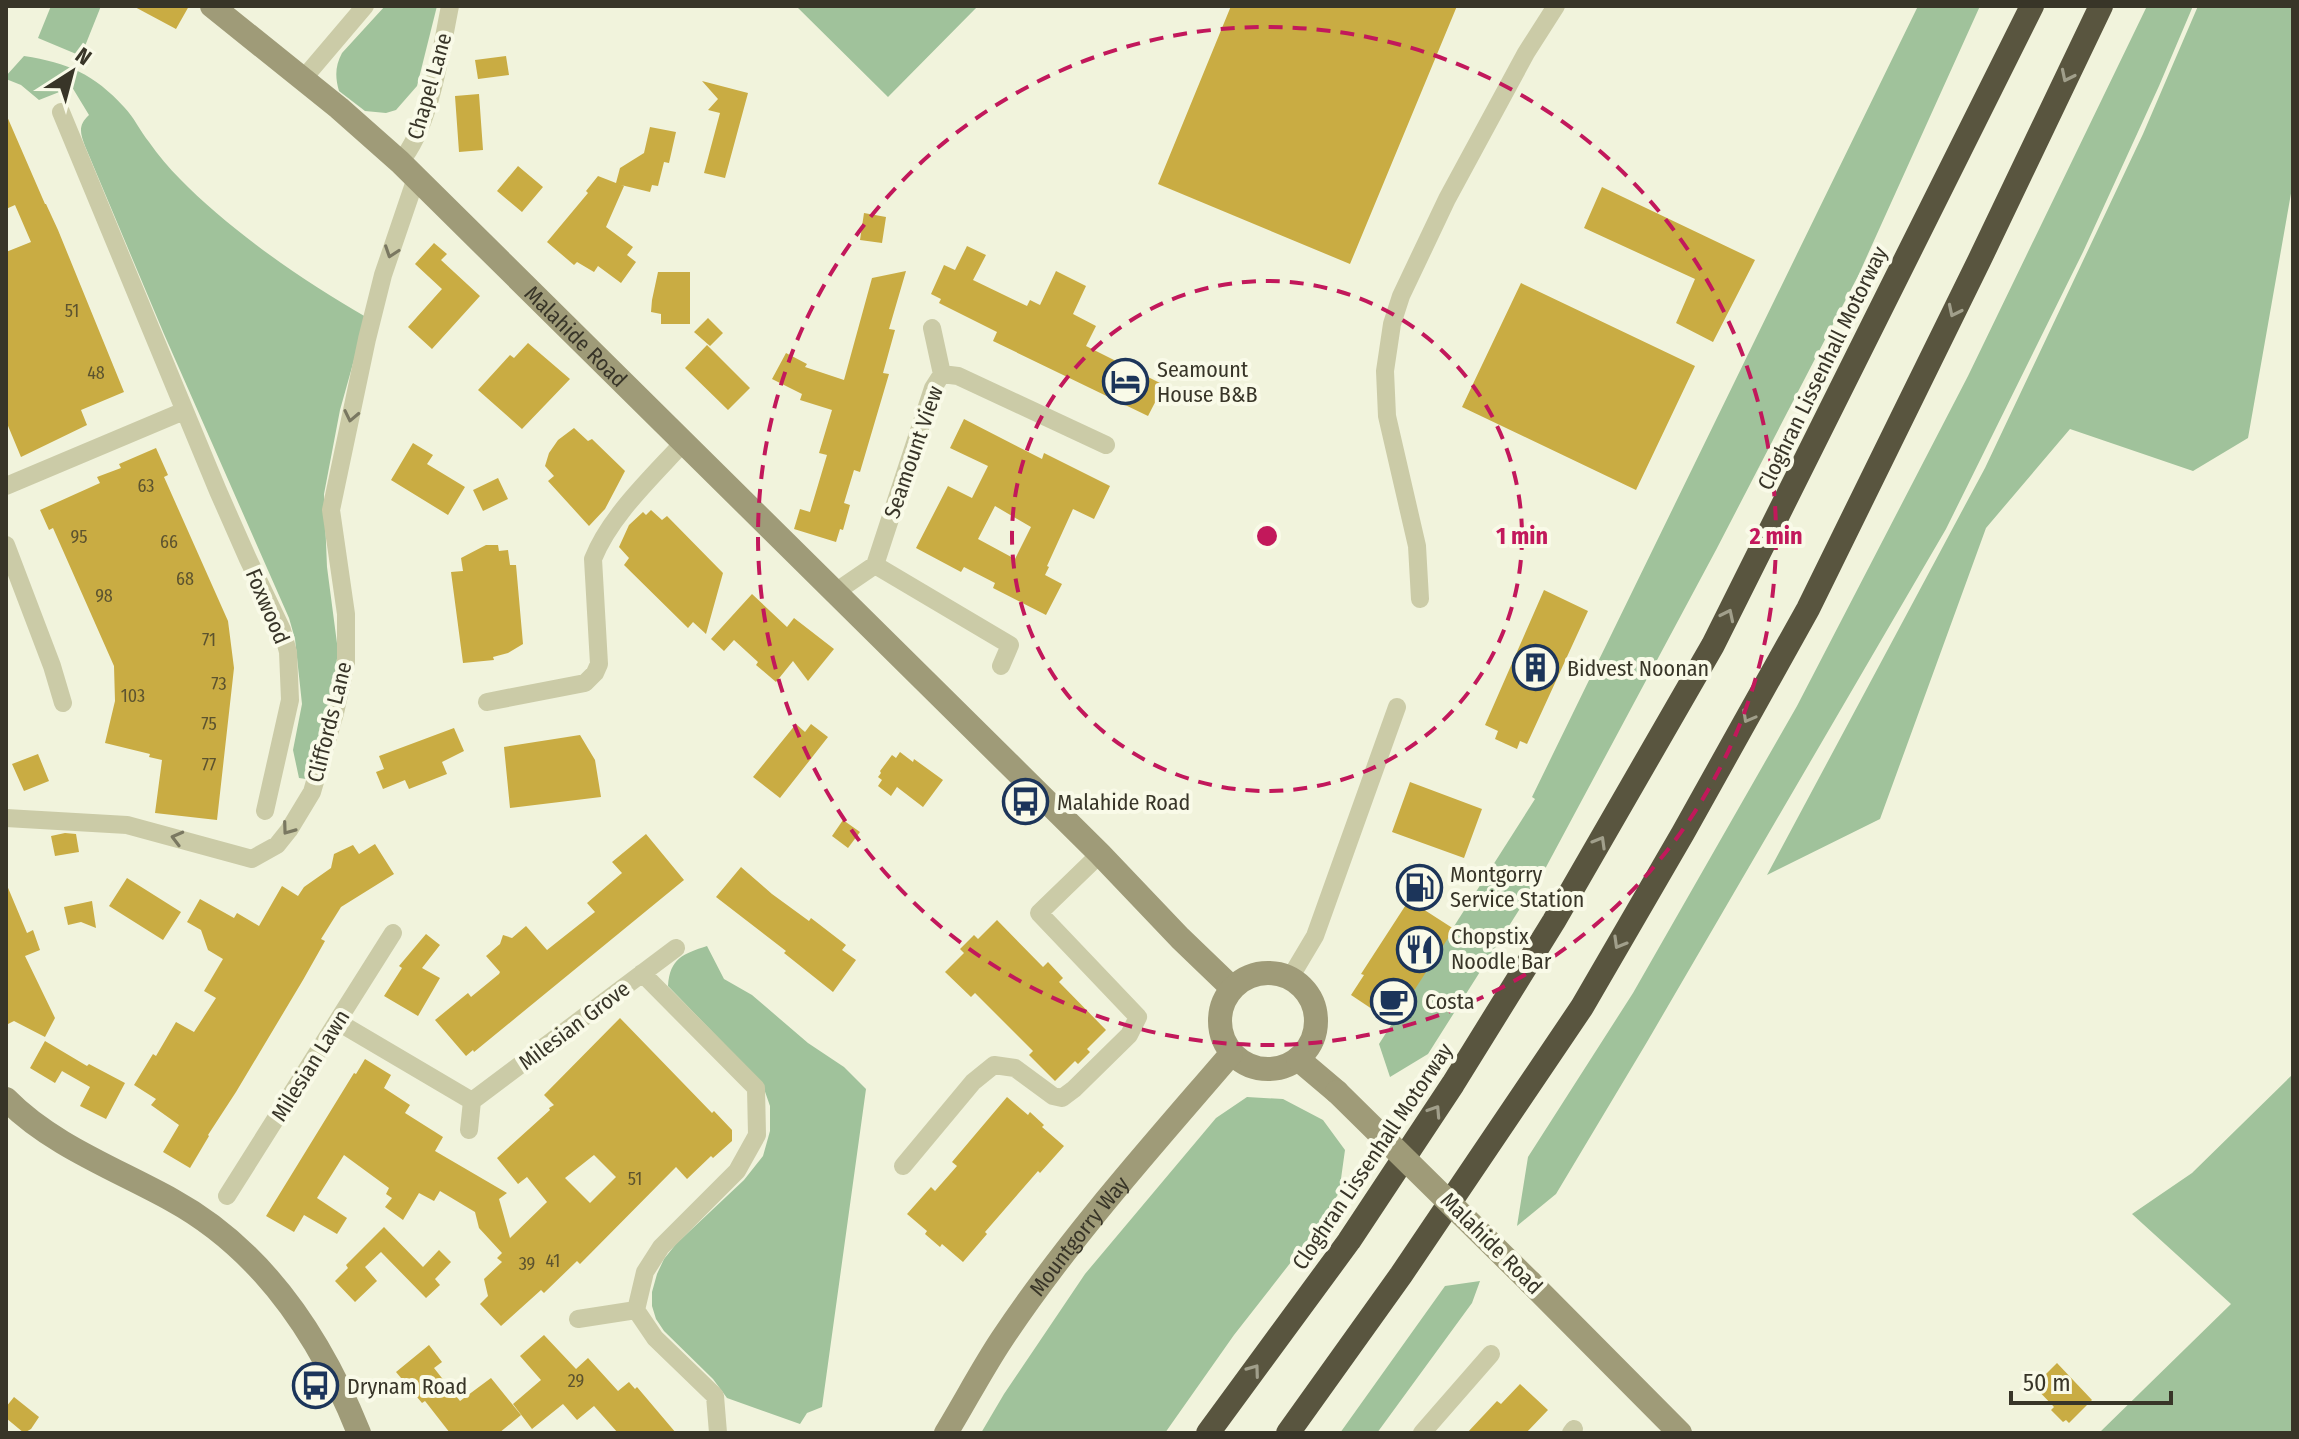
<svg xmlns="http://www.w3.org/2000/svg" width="2299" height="1439" viewBox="0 0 2299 1439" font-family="'Fira Sans Condensed',sans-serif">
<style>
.green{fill:#a0c29b}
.building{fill:#c9ac43;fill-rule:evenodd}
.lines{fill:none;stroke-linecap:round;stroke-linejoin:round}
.street{stroke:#cbcba7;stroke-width:18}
.secondary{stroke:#9f9b78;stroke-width:24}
.highway{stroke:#59553f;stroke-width:24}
.secondary-bridge{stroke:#9f9b78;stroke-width:24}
.oneway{stroke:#a19f8b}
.oneway2{stroke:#7a7861}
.ring{fill:none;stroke:#c2185b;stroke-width:4;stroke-dasharray:14 10}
.labels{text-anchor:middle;stroke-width:8;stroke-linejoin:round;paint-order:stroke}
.number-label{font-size:18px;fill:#5c532f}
.street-label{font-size:22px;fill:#383528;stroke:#f9fae8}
.poi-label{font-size:22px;fill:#383528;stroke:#f9fae8;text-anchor:start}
.centre{fill:#c2185b;stroke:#f9fae8;stroke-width:4}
.ring-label{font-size:24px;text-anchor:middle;font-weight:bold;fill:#c2185b;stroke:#f9fae8;stroke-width:8;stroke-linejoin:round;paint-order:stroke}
</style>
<rect width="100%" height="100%" fill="#f1f3dc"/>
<path class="green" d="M51,6H101L81,56L38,38Z
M385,6H437L417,86L396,110L386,113L365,111L339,91C335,77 335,66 342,53Z
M796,6H978L888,97Z
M1918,6H1980L1858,276L1716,550L1545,869L1428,1054L1390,1077L1379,1044L1535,799L1532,797Z
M2147,6H2193L2159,86L2083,252L1946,529L1647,1042L1556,1194L1517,1226L1528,1157L1633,993L1797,706L1968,376Z
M2198,6H2293V182L2248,438L2193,471L2070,429L1986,528L1880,819L1767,875L1985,468L2143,134Z
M24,56C68,63 94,74 124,107C134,117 140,131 149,142C158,155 169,168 180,179C231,231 303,281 366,317L340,410L324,494L327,567L338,651L333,689L306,779L299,778L293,750L302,704L295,639L289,618L164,334L85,146C80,133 78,125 89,115L72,87L39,100L21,85L6,79V76Z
M707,946L724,979L752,995L808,1043L844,1067L866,1089L822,1407L807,1413L800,1424L727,1398L713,1379L664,1331L656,1319L652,1306V1292L657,1274L664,1259L676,1244L744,1180L763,1156L770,1131V1106L762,1083L668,986C670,958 683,954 707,946Z
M2293,1074V1433H2099L2231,1304L2132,1214L2192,1173Z
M1247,1097L1283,1099L1323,1120L1345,1150L1339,1193L1302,1248L1234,1335L1165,1433H981L1004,1394L1085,1274L1216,1118Z
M1480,1281L1472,1303L1377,1433H1340L1445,1286Z"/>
<path class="building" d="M133,6H189L176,29Z
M1231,6H1457L1350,264L1158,184Z
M506,56L509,75L478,79L475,60Z
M702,81L748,93L725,178L704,173L720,113L708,110L718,99Z
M479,94L483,150L459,152L455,96Z
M6,114L45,204H46L58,230L124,392L81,410L87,425L21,457L6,421V252L31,242L15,205L6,209Z
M650,127L676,132L669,163L664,162L658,186L652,185L650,192L621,185L624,186L606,227L633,247L627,255L636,262L621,283L598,266L594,272L577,262L574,265L547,242L588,193L586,191L598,176L616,183L620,168L644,153Z
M518,166L543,187L522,212L497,191Z
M1602,187L1755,260L1713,342L1676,323L1695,279L1584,228Z
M864,213L886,217L882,243L860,240Z
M434,243L447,254L441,260L480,296L432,349L408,327L442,289L415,264Z
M967,246L986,255L973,280L1027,306L1030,300L1040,305L1056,271L1086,286L1073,314L1096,326L1086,346L1164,385L1148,416L993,341L997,332L939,303L941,299L931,294L944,265L955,270Z
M906,271L889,329L895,330L883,373L889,374L860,472L854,470L844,503L850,505L843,530L840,529L836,542L794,529L800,509L810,512L827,455L819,453L832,410L800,400L802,394L772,379L786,353L807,364L805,367L844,380L872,278Z
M658,272H690V324H661V314L651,312L652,300Z
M1521,283L1695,366L1636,490L1462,407Z
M708,318L723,333L710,346L694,332Z
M528,343L570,379L522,429L478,390L510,355L514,358Z
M707,345L750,388L728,410L685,368Z
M964,419L1042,459L1044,453L1110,486L1094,519L1073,509L1047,566L1049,567L1045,575L1062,584L1046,615L993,588L995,583L964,567L961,572L916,548L948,486L972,498L988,466L950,448ZM995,506L1031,527L1015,559L978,539Z
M574,428L588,441L592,439L625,471L605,509L589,526L548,481L554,476L545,466L549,453L558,440Z
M413,443L433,455L427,464L465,487L448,515L391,480Z
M156,448L168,475L164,477L228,621L234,668L217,820L155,813L162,760L149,757L150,754L105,743L115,701L114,666L53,528L49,530L40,510L100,483L97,477L121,468L119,464Z
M498,478L508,499L483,511L473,490Z
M651,510L662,520L667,516L723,573L706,634L693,622L688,628L624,565L629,558L619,547L629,525L643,512L646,515Z
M486,545H498L499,551L508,550L510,565H516L523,644L508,653L493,657L494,660L463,663L451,572L463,571L461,558Z
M1544,590L1588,611L1527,744L1520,741L1517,749L1495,739L1498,731L1485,725Z
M752,594L787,627L794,618L834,649L808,681L793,661L776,682L756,665L758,662L734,640L724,651L711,639Z
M796,724L805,732L811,724L828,737L780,798L753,777Z
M454,728L464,751L442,762L447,774L409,789L405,780L383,789L376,772L384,769L379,756Z
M580,735L595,760L601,797L510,808L504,747Z
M900,752L913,762L914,759L943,780L923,807L897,787L891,796L878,786L882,780L878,777L881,773L880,771L892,755L896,758Z
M38,754L49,781L24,791L12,764Z
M1410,782L1482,809L1464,858L1392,832Z
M843,820L860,832L848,848L832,836Z
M65,833L76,834L79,852L55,856L51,836Z
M646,834L684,880L474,1052L473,1050L466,1056L435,1020L468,993L471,997L499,974L500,972L486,956L500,944L503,935L512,938L526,926L547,950L595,912L587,903L622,873L612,862Z
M375,844L394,874L341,907L321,939L325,941L303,980L236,1092L208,1135L209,1136L190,1168L163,1152L179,1125L151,1105L156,1099L134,1085L153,1054L156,1056L176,1022L194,1032L216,998L204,991L223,959L208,950L201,930L187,922L200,899L234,918L237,913L259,926L282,886L298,896L304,887L331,868L334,854L353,845L359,854Z
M741,867L772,894L809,921L811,918L846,945L842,950L856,960L833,992L784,953L786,951L716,897Z
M127,878L181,912L163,940L109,906Z
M6,883L27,933L33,930L40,950L25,956L55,1018L45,1037L14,1021L6,1025Z
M1409,900L1454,929L1393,1023L1351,995L1364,975L1361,974Z
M92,901L96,928L81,922L68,925L64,907Z
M997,920L1043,967L1048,962L1063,978L1059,982L1106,1030L1087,1049L1090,1052L1078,1064L1075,1061L1055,1081L1029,1055L1033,1051L975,993L971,997L945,972L964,953L960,949L974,935L978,939Z
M426,934L440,945L422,968L440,978L418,1016L384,996L402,968L399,966Z
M620,1018L712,1113L714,1111L732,1130V1141L713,1158L711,1156L687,1179L676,1167L580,1264L577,1261L544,1293L541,1290L501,1326L480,1304L488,1296L484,1279L502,1262L497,1258L502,1253L479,1228L475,1212L440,1191L434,1201L419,1193L403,1220L385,1207L392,1198L386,1194L389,1188L344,1155L317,1198L347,1218L337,1234L304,1215L294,1232L266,1216L354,1073L356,1074L365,1059L391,1075L384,1088L410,1105L405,1113L443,1137L435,1151L507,1193L499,1199L510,1238L547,1202L527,1177L518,1184L497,1158L550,1110L549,1108L554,1105L544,1095ZM594,1155L616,1177L590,1203L565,1178Z
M45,1041L87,1066L89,1064L125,1083L106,1119L80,1106L90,1087L62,1071L55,1083L30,1068Z
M1007,1097L1028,1115L1030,1112L1044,1125L1042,1127L1064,1146L1040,1173L1038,1171L985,1232L987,1234L963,1262L942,1244L940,1247L925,1234L927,1231L907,1214L931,1187L935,1191L957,1166L952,1162Z
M384,1227L423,1267L439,1250L451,1262L435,1279L440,1285L426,1298L381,1252L365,1267L377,1281L355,1302L335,1281L348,1268L346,1265Z
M544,1335L576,1369L588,1358L618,1391L629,1382L635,1389L637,1387L676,1433H618L594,1406L577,1420L563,1404L532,1429L513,1404L541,1380L520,1356Z
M429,1345L442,1362L434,1368L460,1401L491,1378L521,1415L499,1433H450L425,1401L422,1403L396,1372Z
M2057,1363L2092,1400L2069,1423L2066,1420L2063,1422L2051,1410L2054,1407L2034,1386Z
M1520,1384L1548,1410L1526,1433H1467L1497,1401L1501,1404Z
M14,1397L39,1417L31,1429L24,1433L6,1418V1407Z"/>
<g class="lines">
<path class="street" d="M303,79L365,6
M61,112L218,491L248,559L282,630L288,652L290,700L265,811
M400,162C430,128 441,51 450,6
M932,328L942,374
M6,486L184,411
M6,545L52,666L63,703
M875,565L1010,645L1001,666
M834,593L875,565L933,388L942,374L958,376L1106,445
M1420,599L1417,546L1387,416L1385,371L1392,324L1401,296L1447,199L1526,53L1556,6
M487,702L585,683L595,673L599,664L593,559C610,516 652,477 683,443
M6,818L127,825L252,859L277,845L289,830L312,792L335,713L346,663V614L331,510L367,339L383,275L416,178
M642,973L756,1088L757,1135L737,1171L661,1247L645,1272L636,1310L655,1338L715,1396L718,1433
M1290,978L1315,936L1397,707
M338,1022L472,1101L676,948
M469,1130L472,1101
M903,1166L973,1082L994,1065L1015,1068L1053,1096L1062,1098L1074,1089L1129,1035L1138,1017L1039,913L1100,854
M227,1196L393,933
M578,1319L636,1310
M1422,1433L1491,1354
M1571,1433L1574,1429"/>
<g class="secondary">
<path id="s1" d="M212,6L339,108L400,162L1100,854L1180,938L1232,988"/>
<circle cx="1268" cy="1021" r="48"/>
<path d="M1298,1059L1337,1092"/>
<path d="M6,1099C51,1145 116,1169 172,1200C263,1250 321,1338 359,1433"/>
<path d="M1530,1282L1680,1433"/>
<path id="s2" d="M946,1433C965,1402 982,1369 1002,1339C1070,1237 1152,1146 1231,1054"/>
</g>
<path class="highway" d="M1208,1433L1349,1241L1453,1084L1554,921L1713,645L2032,6
M1288,1433L1401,1275L1582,1007L1683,833L1808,609L1979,261L2101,6"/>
<path class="secondary-bridge" d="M1337,1092L1530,1282"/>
</g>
<defs><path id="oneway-chevron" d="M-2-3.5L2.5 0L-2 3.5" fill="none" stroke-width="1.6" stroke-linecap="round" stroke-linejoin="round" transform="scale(2)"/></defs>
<g class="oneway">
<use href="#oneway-chevron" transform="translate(2067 76) rotate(116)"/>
<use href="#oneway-chevron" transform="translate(1954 311) rotate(116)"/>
<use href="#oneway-chevron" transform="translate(1728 615) rotate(-64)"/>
<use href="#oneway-chevron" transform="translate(1748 717) rotate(119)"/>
<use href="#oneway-chevron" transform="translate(1600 842) rotate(-60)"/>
<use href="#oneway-chevron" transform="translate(1619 943) rotate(120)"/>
<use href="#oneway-chevron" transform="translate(1435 1111) rotate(-57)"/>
<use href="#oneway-chevron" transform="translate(1254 1370) rotate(-54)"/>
</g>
<g class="oneway2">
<use href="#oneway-chevron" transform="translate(391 252) rotate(109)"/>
<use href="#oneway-chevron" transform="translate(351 416) rotate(102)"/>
<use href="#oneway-chevron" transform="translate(288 829) rotate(126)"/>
<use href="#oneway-chevron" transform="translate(177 838) rotate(-165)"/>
</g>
<g class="ring">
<circle cx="1267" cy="536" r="255"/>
<circle cx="1267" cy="536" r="509"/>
</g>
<defs>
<symbol id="hotel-ring" viewBox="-11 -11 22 22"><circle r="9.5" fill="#f9fae8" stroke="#1c355a" stroke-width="1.5"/><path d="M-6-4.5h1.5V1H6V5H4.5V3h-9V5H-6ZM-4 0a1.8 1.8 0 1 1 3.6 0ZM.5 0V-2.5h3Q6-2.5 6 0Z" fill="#1c355a"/></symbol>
<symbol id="building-ring" viewBox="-11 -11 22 22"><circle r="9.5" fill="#f9fae8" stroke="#1c355a" stroke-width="1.5"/><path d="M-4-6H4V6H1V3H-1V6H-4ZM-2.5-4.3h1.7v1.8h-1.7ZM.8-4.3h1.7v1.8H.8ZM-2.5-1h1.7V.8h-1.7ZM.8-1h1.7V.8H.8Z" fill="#1c355a"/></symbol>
<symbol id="bus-ring" viewBox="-11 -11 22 22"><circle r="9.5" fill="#f9fae8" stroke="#1c355a" stroke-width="1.5"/><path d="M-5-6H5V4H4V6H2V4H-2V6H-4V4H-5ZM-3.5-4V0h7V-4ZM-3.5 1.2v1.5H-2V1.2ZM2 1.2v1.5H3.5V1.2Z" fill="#1c355a"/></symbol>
<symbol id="fuel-ring" viewBox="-11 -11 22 22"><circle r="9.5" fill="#f9fae8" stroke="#1c355a" stroke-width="1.5"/><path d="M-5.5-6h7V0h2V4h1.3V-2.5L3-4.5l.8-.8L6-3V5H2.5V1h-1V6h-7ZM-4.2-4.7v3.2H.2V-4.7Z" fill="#1c355a"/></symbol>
<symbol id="restaurant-ring" viewBox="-11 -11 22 22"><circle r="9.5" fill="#f9fae8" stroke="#1c355a" stroke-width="1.5"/><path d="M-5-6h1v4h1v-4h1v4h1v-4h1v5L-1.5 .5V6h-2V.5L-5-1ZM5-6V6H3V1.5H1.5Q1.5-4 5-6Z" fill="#1c355a"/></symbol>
<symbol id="cafe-ring" viewBox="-11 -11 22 22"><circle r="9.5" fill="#f9fae8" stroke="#1c355a" stroke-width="1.5"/><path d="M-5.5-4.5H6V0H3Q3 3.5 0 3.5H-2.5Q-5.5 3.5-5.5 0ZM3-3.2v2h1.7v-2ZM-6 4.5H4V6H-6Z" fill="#1c355a"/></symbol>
</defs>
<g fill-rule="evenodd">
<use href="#hotel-ring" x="1100" y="356" width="51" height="51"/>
<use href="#building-ring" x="1510" y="642" width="51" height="51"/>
<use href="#bus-ring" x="1000" y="776" width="51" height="51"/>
<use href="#fuel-ring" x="1394" y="862" width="51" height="51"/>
<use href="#restaurant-ring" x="1394" y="924" width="51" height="51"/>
<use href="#cafe-ring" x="1368" y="976" width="51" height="51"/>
<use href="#bus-ring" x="290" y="1360" width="51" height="51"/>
</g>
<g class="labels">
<g class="number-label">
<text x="72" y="317">51</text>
<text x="96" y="379">48</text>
<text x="146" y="492">63</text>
<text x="79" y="543">95</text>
<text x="169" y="548">66</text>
<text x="185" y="585">68</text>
<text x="104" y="602">98</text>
<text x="209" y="646">71</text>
<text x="219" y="690">73</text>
<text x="133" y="702">103</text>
<text x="209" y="730">75</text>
<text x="209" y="771">77</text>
<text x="635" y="1185">51</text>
<text x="553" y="1267">41</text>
<text x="527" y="1270">39</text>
<text x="576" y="1387">29</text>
</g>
<g class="street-label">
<text transform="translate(429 86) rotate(-74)" y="8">Chapel Lane</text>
<text dy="8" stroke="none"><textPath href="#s1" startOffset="492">Malahide Road</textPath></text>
<text transform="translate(1822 368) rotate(-64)" y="8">Cloghran Lissenhall Motorway</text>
<text transform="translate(913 452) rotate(-71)" y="8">Seamount View</text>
<text transform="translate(268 606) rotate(67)" y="8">Foxwood</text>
<text transform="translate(329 722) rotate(-76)" y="8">Cliffords Lane</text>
<text transform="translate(574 1025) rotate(-37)" y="8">Milesian Grove</text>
<text transform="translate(310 1065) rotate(-58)" y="8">Milesian Lawn</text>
<text transform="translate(1372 1156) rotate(-56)" y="8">Cloghran Lissenhall Motorway</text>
<text dy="8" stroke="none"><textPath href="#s2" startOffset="238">Mountgorry Way</textPath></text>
<text transform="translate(1492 1243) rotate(45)" y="8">Malahide Road</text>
</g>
<g class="poi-label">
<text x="1157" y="377">Seamount<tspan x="1157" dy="25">House B&amp;B</tspan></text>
<text x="1567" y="676">Bidvest Noonan</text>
<text x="1057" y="810">Malahide Road</text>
<text x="1450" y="882">Montgorry<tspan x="1450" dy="25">Service Station</tspan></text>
<text x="1451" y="944">Chopstix<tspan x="1451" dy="25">Noodle Bar</tspan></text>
<text x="1425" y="1009">Costa</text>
<text x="347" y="1394">Drynam Road</text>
</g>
</g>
<circle cx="1267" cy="536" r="12" class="centre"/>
<g class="ring-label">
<text x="1522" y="544">1 min</text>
<text x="1776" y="544">2 min</text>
</g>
<rect width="2299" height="1439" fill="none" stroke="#383528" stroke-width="16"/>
<g transform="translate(72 72) rotate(36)" stroke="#f9fae8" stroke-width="6" paint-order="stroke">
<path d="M0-6L14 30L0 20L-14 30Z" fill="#383528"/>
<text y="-12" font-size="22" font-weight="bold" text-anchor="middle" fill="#383528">N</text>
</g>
<path d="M2011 1391v12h160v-12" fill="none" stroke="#383528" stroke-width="4"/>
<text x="2023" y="1391" font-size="24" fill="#383528" stroke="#f9fae8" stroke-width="6" paint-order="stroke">50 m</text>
</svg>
